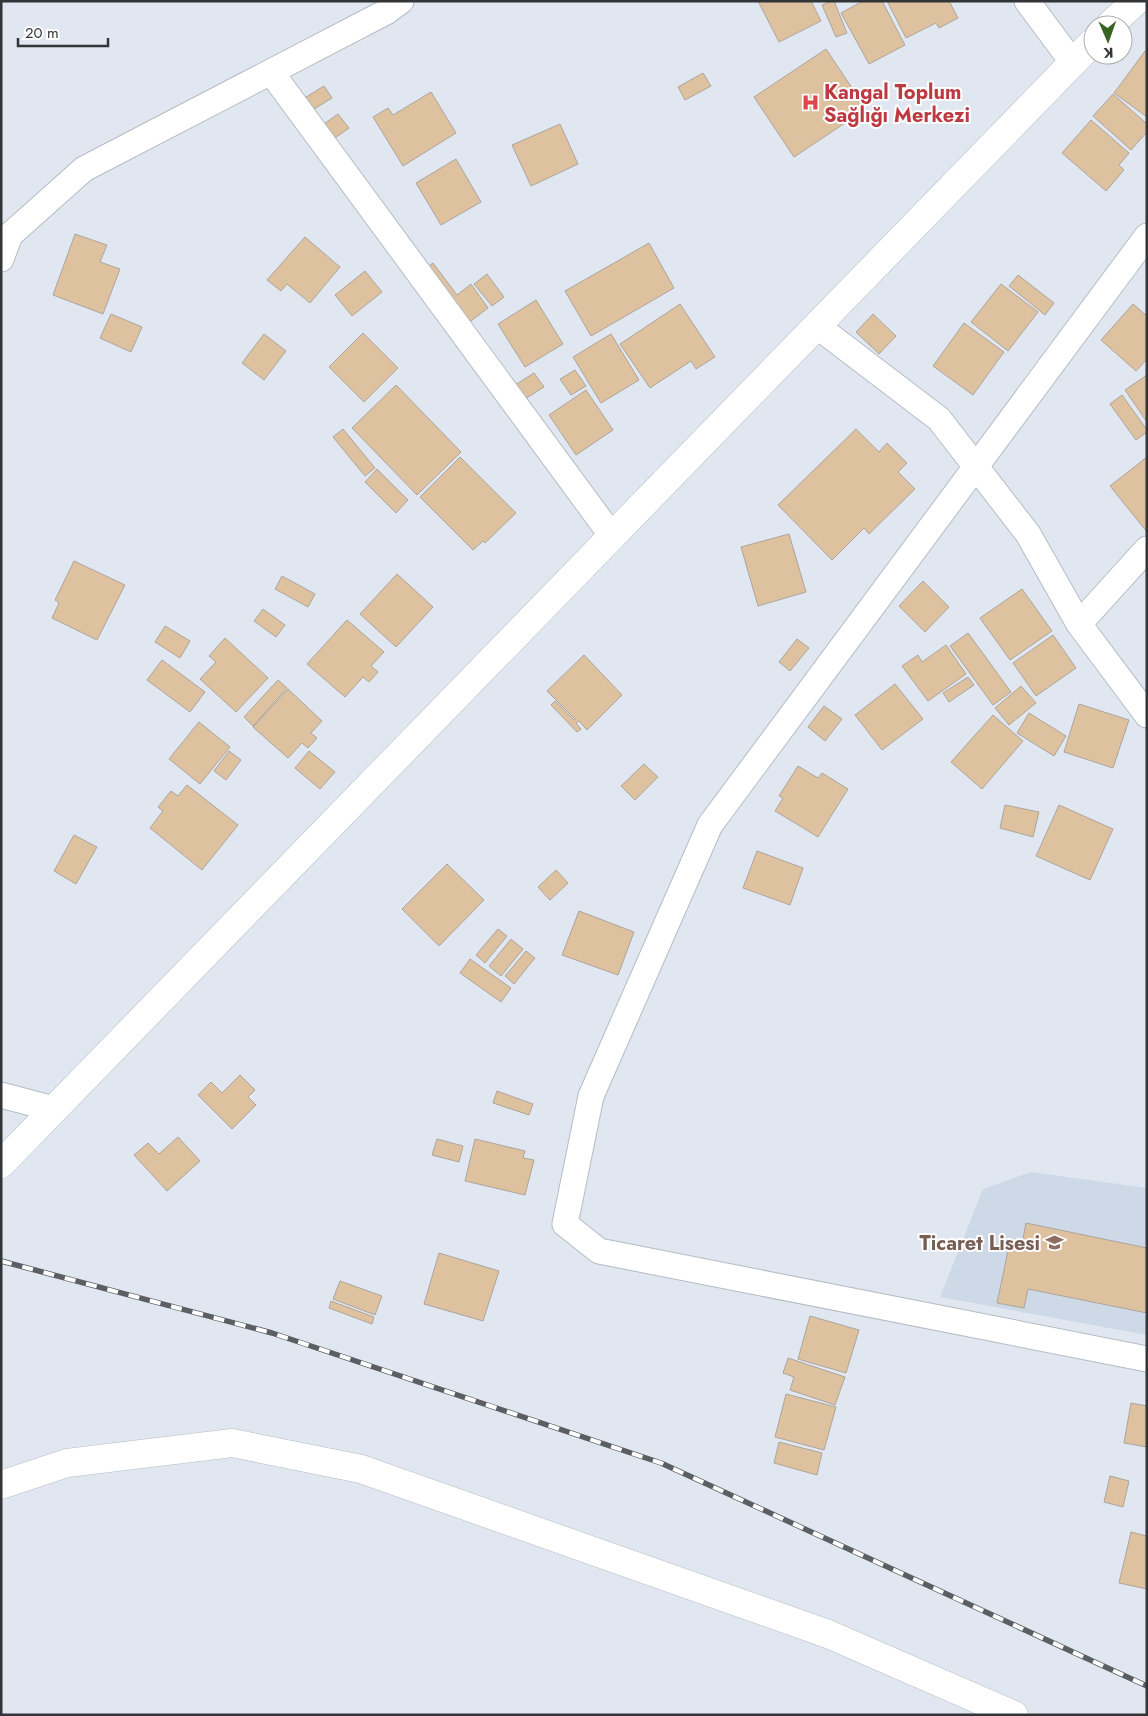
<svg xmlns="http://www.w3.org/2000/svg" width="1148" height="1716" viewBox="0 0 1148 1716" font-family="Jost,sans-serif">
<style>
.built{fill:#ced9e8}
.building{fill:#dec19e;stroke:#aca59d}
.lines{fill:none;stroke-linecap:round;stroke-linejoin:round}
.street-casing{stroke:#b5bcc4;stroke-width:27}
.secondary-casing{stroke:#b5bcc4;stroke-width:29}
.street{stroke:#fff;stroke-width:25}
.secondary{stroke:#fff;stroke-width:28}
.rail-casing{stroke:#5b5f63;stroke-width:5.5}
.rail{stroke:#fff;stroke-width:4;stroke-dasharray:11;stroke-linecap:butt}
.labels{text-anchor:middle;stroke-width:4;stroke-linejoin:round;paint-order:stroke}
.health-label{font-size:20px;font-weight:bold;fill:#be3a42;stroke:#fff;text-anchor:start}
.education-label{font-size:20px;font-weight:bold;fill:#785e54;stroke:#fff;text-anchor:end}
</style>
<rect width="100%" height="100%" fill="#e0e7f0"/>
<path class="built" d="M1031,1172L1147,1188V1335L940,1297L983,1189Z"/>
<path class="building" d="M758,1H811L821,21L779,42Z
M832,1H834L847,33L836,37L822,5Z
M863,1H882L905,45L869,64L841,13Z
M887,1H949L958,18L939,28L936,23L906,38Z
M826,49L866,109L794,157L754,97Z
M1145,51L1147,52V117L1114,93Z
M703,73L711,86L685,100L678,87Z
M324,86L332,98L311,111L303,99Z
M431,92L456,133L403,166L373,117L388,108L393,115Z
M1113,94L1147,124V132L1131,150L1093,116Z
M338,114L349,128L332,140L321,126Z
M1091,120L1129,153L1119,165L1124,170L1106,191L1062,153Z
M560,124L578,164L531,186L512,145Z
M456,159L481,202L441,225L416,183Z
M75,234L107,245L100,262L120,269L103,314L53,295Z
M305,237L340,267L310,303L287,284L281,291L267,280Z
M649,243L674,288L591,336L565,291Z
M433,263L457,295L471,284L488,308L463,327L422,271Z
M365,271L382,292L352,316L335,295Z
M487,274L504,297L492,306L474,284Z
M1018,275L1054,303L1045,315L1009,286Z
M1001,284L1038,312L1008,351L971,322Z
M536,300L563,344L525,367L498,324Z
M680,304L715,357L696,369L691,361L650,388L620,344Z
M1133,304L1147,316V359L1136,371L1101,340Z
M111,314L142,327L131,352L100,338Z
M873,314L896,336L879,354L856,332Z
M964,323L1004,352L973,395L933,366Z
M363,333L398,368L364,402L329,367Z
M264,334L286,351L264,380L242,363Z
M611,334L639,380L601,403L573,357Z
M575,370L586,386L571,395L560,379Z
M534,373L544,387L525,399L515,385Z
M1147,375V422L1125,390Z
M396,385L461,452L417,495L352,428Z
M586,390L613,430L576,455L549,415Z
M1122,395L1147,430V432L1136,440L1110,404Z
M343,429L375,468L365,476L333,437Z
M856,429L879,452L887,443L907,463L898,472L915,489L869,534L864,528L832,560L778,505Z
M460,457L516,513L485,543L483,541L473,550L420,497Z
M1147,457V532L1110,486Z
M377,469L408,500L396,513L365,482Z
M789,534L806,592L758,606L741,547Z
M74,561L125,585L97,640L52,618L59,603L55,600Z
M397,574L433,607L396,647L360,614Z
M282,576L315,594L308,607L275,589Z
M923,581L949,607L925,632L899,606Z
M1022,589L1052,631L1010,660L980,618Z
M263,609L285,625L276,637L254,621Z
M347,620L384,652L371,666L378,672L369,682L363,677L345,697L307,664Z
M165,626L190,641L180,658L155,642Z
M968,633L1011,692L993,705L950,646Z
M1053,635L1076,668L1036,696L1013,663Z
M225,638L268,678L236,712L200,679L216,662L209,656Z
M797,639L809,648L790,671L779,662Z
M946,645L966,674L928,701L902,666L918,655L922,662Z
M584,655L622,695L587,730L579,721L576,723L581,729L577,732L551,705L555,701L574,720L575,719L547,691Z
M162,660L205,692L190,712L147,680Z
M968,677L974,685L949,702L943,693Z
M278,680L287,688L253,726L244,717Z
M895,684L923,719L882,750L855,715Z
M1021,686L1036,703L1009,725L995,708Z
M288,689L322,721L311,733L317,738L308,748L302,743L288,758L253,727Z
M1079,704L1129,720L1113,768L1064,752Z
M824,706L842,719L825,741L808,727Z
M1029,713L1066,736L1054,756L1017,733Z
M993,715L1023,741L982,789L951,762Z
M199,722L230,747L200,784L169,759Z
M229,751L241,760L226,780L214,771Z
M309,751L335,772L320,789L295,768Z
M644,764L658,777L635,800L621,786Z
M798,766L818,778L822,773L848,789L818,837L775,811L783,798L779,796Z
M187,785L238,825L202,870L150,828L163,811L158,807L171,791L178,796Z
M1005,805L1039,812L1033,837L1000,828Z
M1059,805L1113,829L1090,880L1036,856Z
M74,835L97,847L76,884L54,871Z
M757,851L803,868L790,905L743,888Z
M447,864L484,900L439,946L402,909Z
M556,870L568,883L550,900L538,887Z
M579,911L634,932L618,975L562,955Z
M498,929L507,936L485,963L476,955Z
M511,939L523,949L501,976L489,966Z
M526,951L535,958L514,984L505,976Z
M470,959L511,988L501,1002L460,973Z
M240,1075L255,1090L248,1097L256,1105L232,1129L198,1095L211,1082L222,1093Z
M497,1091L533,1104L529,1115L493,1103Z
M178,1137L200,1161L167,1191L134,1155L148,1143L159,1154Z
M437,1139L463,1146L459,1162L432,1155Z
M475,1139L525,1151L523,1158L534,1160L525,1195L465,1181Z
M1026,1223L1147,1248V1313L1028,1289L1024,1308L997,1303L1009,1246L1021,1249Z
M439,1253L499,1271L483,1321L424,1304Z
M340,1281L382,1296L375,1315L333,1299Z
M331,1301L374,1317L372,1324L329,1308Z
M810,1316L859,1330L846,1373L798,1359Z
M788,1358L845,1377L835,1405L790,1390L794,1377L783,1373Z
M786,1394L836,1407L824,1450L775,1437Z
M1131,1403L1147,1406V1447L1124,1443Z
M779,1442L822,1453L817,1475L774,1463Z
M1110,1476L1129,1481L1123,1507L1104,1502Z
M1131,1532L1147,1536V1589L1119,1583Z"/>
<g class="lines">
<defs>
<path id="street" d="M1027,1L1073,63
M271,72L612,536
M1147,236L710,825L591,1096L565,1224L599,1251L1147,1359
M1,259L10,235L84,169L386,12L401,1
M817,326L939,419L1028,534L1079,624L1147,715
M1079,624L1147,549
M1,1095L54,1109"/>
<path id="secondary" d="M1110,25L1136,1
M1,1164L1093,42
M1,1485L67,1463L232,1443L361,1469L828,1634L1014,1715"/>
</defs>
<use href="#street" class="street-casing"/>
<use href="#secondary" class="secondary-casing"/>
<use href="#street" class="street"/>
<use href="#secondary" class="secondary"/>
<defs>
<path id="rail" d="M1,1261L272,1333L661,1463L1147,1686"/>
</defs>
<use href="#rail" class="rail-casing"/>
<use href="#rail" class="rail"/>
</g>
<defs>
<symbol id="hospital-bare" viewBox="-9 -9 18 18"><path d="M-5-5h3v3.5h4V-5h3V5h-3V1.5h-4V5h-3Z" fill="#e0444e" stroke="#fff" stroke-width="2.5" paint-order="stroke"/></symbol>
<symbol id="school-bare" viewBox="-9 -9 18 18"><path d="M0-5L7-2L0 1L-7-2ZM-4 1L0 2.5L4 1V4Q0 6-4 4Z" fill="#8d6e63" stroke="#fff" stroke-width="2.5" paint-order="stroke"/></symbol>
</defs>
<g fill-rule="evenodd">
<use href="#hospital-bare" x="798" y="90" width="25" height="25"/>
<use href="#school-bare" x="1042" y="1230" width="25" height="25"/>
</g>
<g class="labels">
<g class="health-label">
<text x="824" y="99">Kangal Toplum<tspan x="824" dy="23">Sağlığı Merkezi</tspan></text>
</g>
<g class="education-label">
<text x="1040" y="1250">Ticaret Lisesi</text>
</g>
</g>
<rect width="1148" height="1716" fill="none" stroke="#323538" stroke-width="5"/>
<g transform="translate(1108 40) rotate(178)"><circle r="24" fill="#ffffff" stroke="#adaeaf"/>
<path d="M0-4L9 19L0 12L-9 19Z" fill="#3a6421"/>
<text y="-8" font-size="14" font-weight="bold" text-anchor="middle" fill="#323538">K</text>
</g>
<path d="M18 38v8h90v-8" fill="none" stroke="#323538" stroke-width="2.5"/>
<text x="25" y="38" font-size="15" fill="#323538" stroke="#ffffff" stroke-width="4" paint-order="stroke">20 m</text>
</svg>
